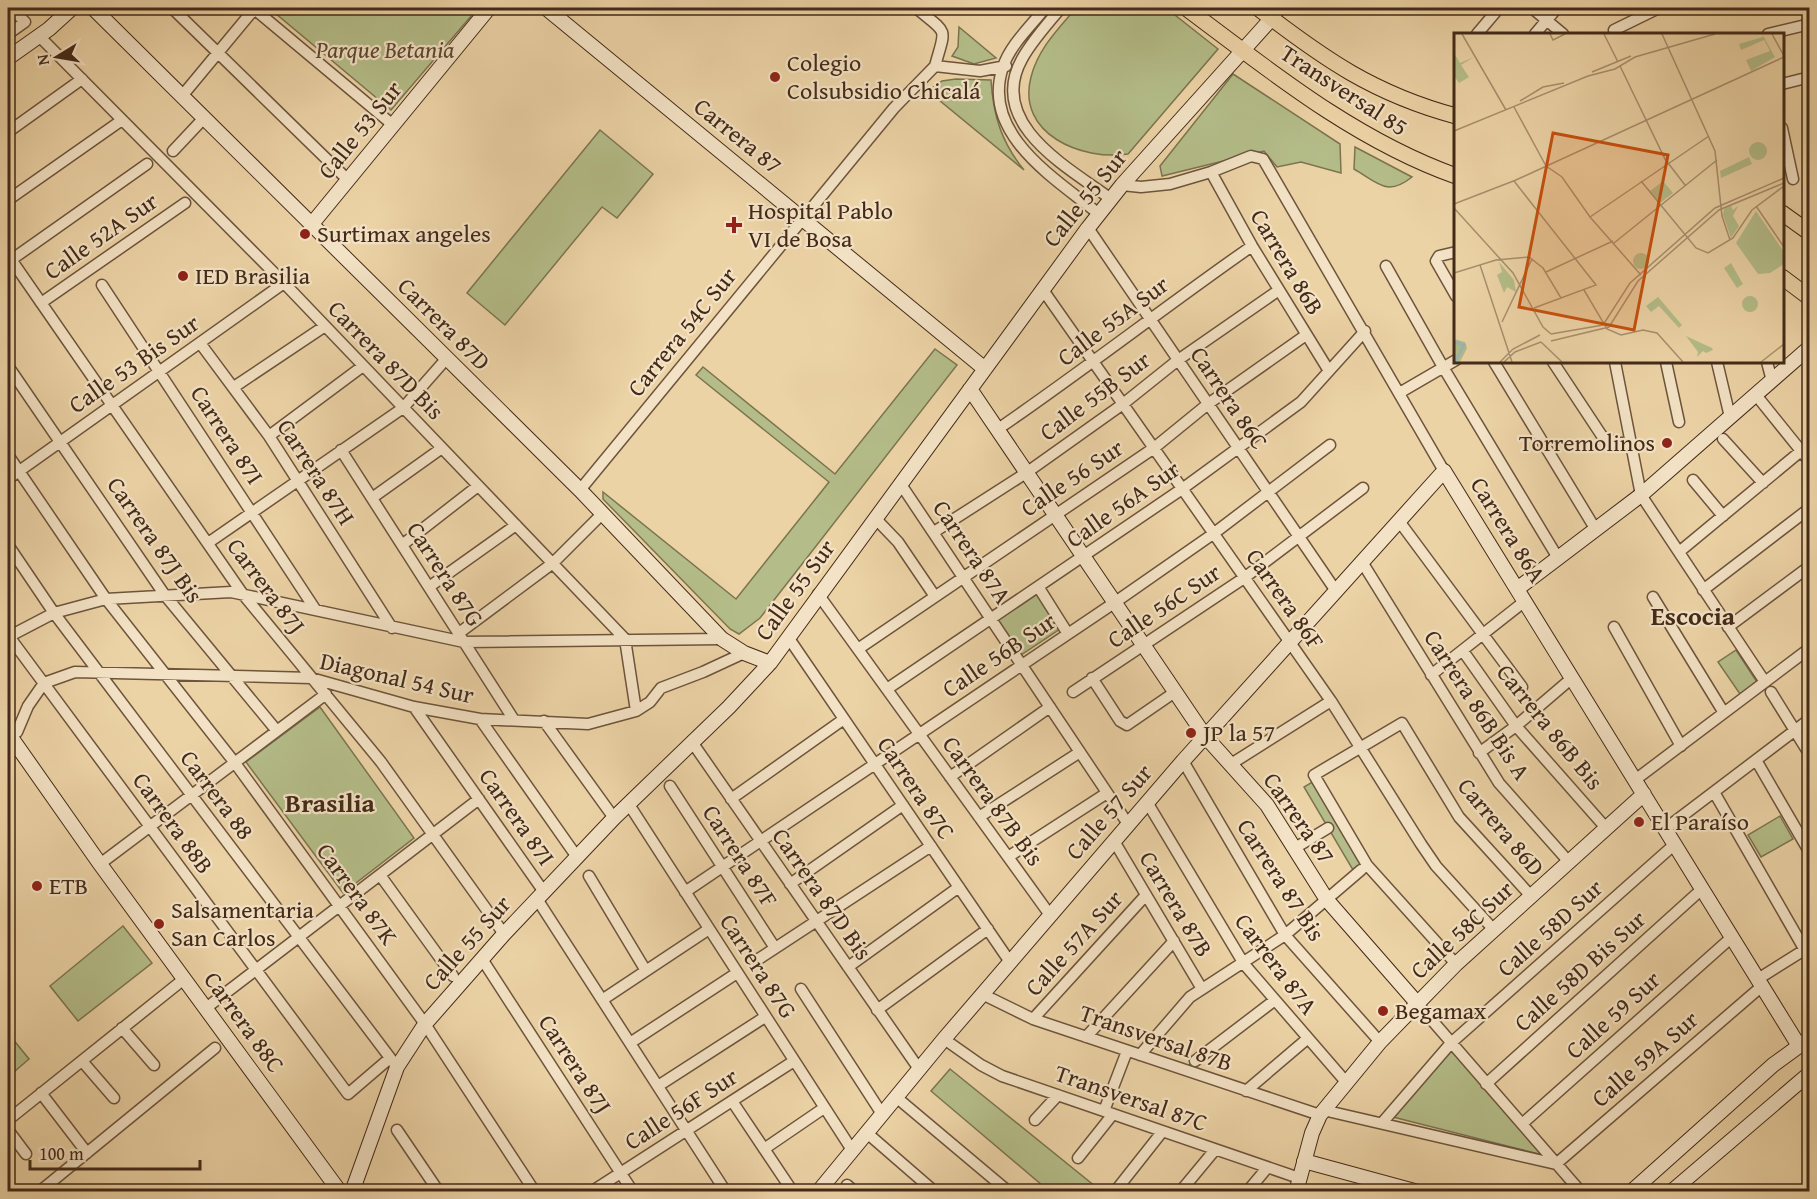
<svg xmlns="http://www.w3.org/2000/svg" width="1817" height="1199" viewBox="0 0 1817 1199" font-family="'Gentium Book Plus',serif">
<style>
.green{fill:#b4bd89;stroke:#7c7450;stroke-width:1.5}
.lines{fill:none;stroke-linecap:round;stroke-linejoin:round}
.street-casing{stroke:#6d543c;stroke-width:13}
.secondary-casing{stroke:#432a18;stroke-width:16}
.primary-casing{stroke:#432a18;stroke-width:17}
.street{stroke:#f3e2c5;stroke-width:10}
.secondary{stroke:#f3e2c5;stroke-width:14}
.primary{stroke:#ecd3a6;stroke-width:15}
.poi-dot{fill:#8f2418;stroke:#f3e2c5;stroke-width:2}
.labels{text-anchor:middle;stroke-width:4.5;stroke-linejoin:round;paint-order:stroke}
.park-label{font-size:24px;font-style:italic;fill:#5a472f;stroke:#f3e2c5}
.poi-label{font-size:24px;fill:#432a18;stroke:#f3e2c5;text-anchor:start}
.street-label{font-size:24px;fill:#432a18;stroke:#f3e2c5}
.neighbourhood-label{font-size:26px;font-weight:bold;fill:#432a18;stroke:#f3e2c5}
.inset-river{fill:none;stroke:#9db5b3;stroke-width:3}
.inset-road{fill:none;stroke:#a88f6d;stroke-width:1.5}
.view{fill:#c7500e;fill-opacity:0.15;stroke:#c7500e;stroke-width:3}
.inset-edge{fill:none;stroke:#432a18;stroke-width:3}
</style>
<rect width="100%" height="100%" fill="#ecd3a6"/>
<filter id="stains"><feTurbulence type="fractalNoise" baseFrequency=".00333" numOctaves="4"/><feColorMatrix values="0 0 0 0 .2 0 0 0 0 .09 0 0 0 0 .02 0 0 0 .5 -.17"/></filter>
<radialGradient id="worn" r=".72"><stop offset=".6" stop-color="#630" stop-opacity="0"/><stop offset="1" stop-color="#630" stop-opacity=".3"/></radialGradient>
<path class="green" d="M269,8H478L391,110Z
M1076,8H1166L1218,49L1128,154C1082,161 1016,134 1031,77C1038,49 1058,29 1076,8Z
M959,27L996,58L974,64L952,56L958,47Z
M1233,74L1340,144L1341,173L1301,162L1277,167L1264,151L1162,176L1160,166Z
M956,79L991,80C993,116 1002,143 1024,170L928,91L942,81Z
M600,130L653,174L617,218L602,207L505,325L467,293Z
M1355,147L1412,177C1387,197 1378,183 1354,169Z
M935,349L957,365L760,618L739,634L730,629L603,499V492L736,599L829,482L696,375L703,367L835,474Z
M1037,594L1060,629L1021,655L998,620Z
M1736,650L1757,682L1740,694L1718,662Z
M320,707L414,838L343,893L246,762Z
M1314,781L1362,864L1353,870L1304,787Z
M1780,816L1793,839L1761,857L1748,835Z
M123,926L152,963L78,1021L50,986Z
M12,1038L29,1059L8,1077V1041Z
M1450,1048L1543,1155L1393,1117Z
M950,1069L1101,1191H1049L931,1091Z"/>
<g class="lines">
<defs>
<path id="street" d="M172,8L348,180
M253,8L393,125
M916,8C949,35 946,26 935,66
M1045,8C1031,26 1010,45 1003,67C980,134 1056,179 1099,214
M1061,8C1048,23 1032,41 1022,59C986,124 1069,168 1111,199
M1532,8L1563,34
M1272,18L1281,8
M1614,30L1659,8
M8,34L25,22L11,8
M1477,34L1499,8
M1535,34L1557,8
M1768,34L1810,24
M39,36L284,283L625,639L636,711
M935,66L980,71L1006,66
M1782,84L1810,77
M182,96L255,8
M1782,128L1793,179
M8,132L82,79
M173,151L204,118
M1211,172L1252,246L1329,371
M1122,185L1141,187L1170,184L1211,172L1251,156L1263,159L1444,471
M8,200L122,120
M1088,228L1336,591
M1456,252L1439,256L1436,261L1456,296
M8,255L242,593L381,762L504,934
M11,260L147,164
M1386,266L1443,367L1558,558
M102,285L315,609
M1043,290L1331,701L1421,844L1436,866L1494,930
M41,303L185,203
M200,343L269,436L392,628
M1494,362L1596,530
M1553,362L1602,436L1616,443H1630
M1615,362L1641,495L1765,682
M1666,362L1679,422
M1717,362L1730,417
M1767,362L1772,381
M8,366L164,594L277,731
M234,387L325,326
M1401,392L1456,360
M1756,395L1810,462
M998,429C1084,370 1166,306 1252,246
M269,436L363,366
M1723,439L1763,483
M341,450L514,720
M8,455L106,599L235,763L425,1024L535,1192
M8,479L284,283
M1693,480L1723,516
M900,483L1128,824
M580,490L894,108L935,66
M372,498L442,448
M875,518L898,542L934,595
M1399,521L1522,687
M934,532L1026,473L1123,404L1178,360L1279,290
M208,543L403,408L447,358
M8,545L54,613L397,1067
M402,545L478,486
M1679,552L1801,451
M1362,562L1499,783L1569,862
M429,587L516,525
M1039,588L1068,634
M1703,590L1810,508
M818,594L1050,915
M1653,597L1724,713
M1614,627L1681,746
M1728,627L1810,566
M459,633L553,563L602,514
M8,635L348,1094L390,1058
M8,637L54,613L106,599L231,592L464,642L722,639
M788,637L1010,962
M858,649L1154,448L1208,404L1306,335
M1463,651L1516,726L1606,828
M1431,675L1525,601
M1092,678L1120,721L1127,725L1175,692
M887,689L1182,489L1301,402L1365,331
M1073,692L1244,578L1363,488
M1771,692L1810,755
M414,707L544,892
M480,719L577,857
M544,721L614,818
M17,732L28,706L44,683L75,672L311,678L414,707L480,719L588,724L636,711L650,702L661,688L703,672L744,653
M692,742L919,1069
M1479,753L1516,726L1572,678
M1756,760L1810,853
M1183,761L1285,935L1380,1042
M1231,764L1331,701
M950,777L1050,707
M1635,780L1810,648
M670,786L775,948
M1714,792L1810,959
M731,799L844,719
M1147,802L1244,964L1346,1082
M628,803L852,1150
M979,817L1080,752
M1665,829L1810,719
M1114,841L1202,989
M1295,848L1328,828
M1008,857L1107,793
M100,864L326,694
M380,875L453,976
M589,876L646,971
M790,884L903,805
M685,892L1114,603L1213,534L1330,445
M537,899L726,1192
M482,959L633,1192
M757,960L931,846
M1456,964L1367,865L1314,775L1402,723L1459,817L1531,896
M848,967L959,887
M1758,979L1809,947
M801,989L882,1114
M982,994L1033,1019L1320,1115
M602,1000L709,929
M1417,1003L1581,1192
M206,1008L479,799
M877,1010L988,929
M1033,1019L1146,895
M122,1028L154,1065
M1086,1037L1174,941
M944,1039L981,1065L1002,1076L1299,1178
M630,1043L737,973
M1140,1055L1190,997L1285,935L1361,870
M82,1061L114,1098
M1195,1061L1275,1000
M1486,1084L1702,889
M658,1086L765,1017
M1246,1091L1307,1039
M41,1093L87,1153
M896,1097L1009,1192
M732,1101L793,1192
M1323,1110L1556,1164L1762,986
M1104,1111L1127,1051
M8,1120L184,979
M1035,1120L1058,1095
M1382,1123L1451,1043L1675,844
M1522,1124L1732,937
M8,1130L26,1154
M397,1130L439,1192
M867,1133L935,1192
M764,1149L824,1108
M1078,1158L1113,1114
M847,1185L855,1192
M1117,1189L1162,1132
M39,1192L215,1048
M591,1192L794,1061
M1180,1192L1214,1151
M1247,1192L1267,1168
M1355,1192L1358,1190"/>
<path id="secondary" d="M93,8L580,490L722,639L744,653L770,663
M546,8L985,369
M8,58L49,29L72,8
M311,225L489,8
M970,389L1205,736L1267,805L1327,900L1417,1003
M1517,589L1641,495L1810,347
M8,733L100,864L340,1192
M1304,1161L1418,1192
M352,1192L397,1067L425,1024L504,934L614,818L729,707L770,663L1088,228L1122,185L1272,18
M818,1192L944,1039L1183,761L1444,471L1799,1046
M1296,1192L1312,1133L1320,1115L1380,1042L1456,964L1644,794
M1631,1192L1773,1065L1810,1038
M1671,1192L1810,1073"/>
<path id="primary" d="M1186,8C1270,71 1355,140 1456,176
M1258,8C1324,59 1374,94 1456,116
M1782,213L1810,233
M1782,277L1810,298"/>
</defs>
<use href="#street" class="street-casing"/>
<use href="#secondary" class="secondary-casing"/>
<use href="#primary" class="primary-casing"/>
<use href="#street" class="street"/>
<use href="#secondary" class="secondary"/>
<use href="#primary" class="primary"/>
</g>
<g class="poi-dot">
<circle cx="775" cy="77" r="6"/>
<path d="M731 216h6v6h6v6h-6v6h-6v-6h-6v-6h6z"/>
<circle cx="305" cy="234" r="6"/>
<circle cx="183" cy="276" r="6"/>
<circle cx="1667" cy="443" r="6"/>
<circle cx="1191" cy="733" r="6"/>
<circle cx="1639" cy="822" r="6"/>
<circle cx="37" cy="886" r="6"/>
<circle cx="159" cy="924" r="6"/>
<circle cx="1383" cy="1011" r="6"/>
</g>
<g class="labels">
<g class="park-label">
<text x="385" y="58">Parque Betania</text>
</g>
<g class="poi-label">
<text x="787" y="71">Colegio<tspan x="787" dy="28">Colsubsidio Chicalá</tspan></text>
<text x="748" y="219">Hospital Pablo<tspan x="748" dy="28">VI de Bosa</tspan></text>
<text x="317" y="242">Surtimax angeles</text>
<text x="195" y="284">IED Brasilia</text>
<text x="1655" y="451" text-anchor="end">Torremolinos</text>
<text x="1203" y="741">JP la 57</text>
<text x="1651" y="830">El Paraíso</text>
<text x="49" y="894">ETB</text>
<text x="171" y="918">Salsamentaria<tspan x="171" dy="28">San Carlos</tspan></text>
<text x="1395" y="1019">Begamax</text>
</g>
<g class="street-label">
<text transform="translate(1344 90) rotate(33)" y="8">Transversal 85</text>
<text transform="translate(360 130) rotate(-51)" y="8">Calle 53 Sur</text>
<text transform="translate(738 136) rotate(39)" y="8">Carrera 87</text>
<text transform="translate(1085 198) rotate(-51)" y="8">Calle 55 Sur</text>
<text transform="translate(101 236) rotate(-35)" y="8">Calle 52A Sur</text>
<text transform="translate(1287 262) rotate(59)" y="8">Carrera 86B</text>
<text transform="translate(1113 321) rotate(-37)" y="8">Calle 55A Sur</text>
<text transform="translate(444 324) rotate(45)" y="8">Carrera 87D</text>
<text transform="translate(682 332) rotate(-51)" y="8">Carrera 54C Sur</text>
<text transform="translate(386 360) rotate(46)" y="8">Carrera 87D Bis</text>
<text transform="translate(134 364) rotate(-35)" y="8">Calle 53 Bis Sur</text>
<text transform="translate(1095 396) rotate(-37)" y="8">Calle 55B Sur</text>
<text transform="translate(1229 398) rotate(56)" y="8">Carrera 86C</text>
<text transform="translate(227 435) rotate(57)" y="8">Carrera 87I</text>
<text transform="translate(316 472) rotate(57)" y="8">Carrera 87H</text>
<text transform="translate(1072 478) rotate(-34)" y="8">Calle 56 Sur</text>
<text transform="translate(1123 504) rotate(-35)" y="8">Calle 56A Sur</text>
<text transform="translate(1508 530) rotate(58)" y="8">Carrera 86A</text>
<text transform="translate(155 540) rotate(55)" y="8">Carrera 87J Bis</text>
<text transform="translate(972 552) rotate(56)" y="8">Carrera 87A</text>
<text transform="translate(445 574) rotate(57)" y="8">Carrera 87G</text>
<text transform="translate(266 586) rotate(53)" y="8">Carrera 87J</text>
<text transform="translate(795 590) rotate(-54)" y="8">Calle 55 Sur</text>
<text transform="translate(1285 599) rotate(55)" y="8">Carrera 86F</text>
<text transform="translate(1164 606) rotate(-34)" y="8">Calle 56C Sur</text>
<text transform="translate(999 655) rotate(-34)" y="8">Calle 56B Sur</text>
<text transform="translate(397 678) rotate(13)" y="8">Diagonal 54 Sur</text>
<text transform="translate(1477 705) rotate(57)" y="8">Carrera 86B Bis A</text>
<text transform="translate(1550 727) rotate(51)" y="8">Carrera 86B Bis</text>
<text transform="translate(916 788) rotate(56)" y="8">Carrera 87C</text>
<text transform="translate(217 795) rotate(53)" y="8">Carrera 88</text>
<text transform="translate(993 801) rotate(54)" y="8">Carrera 87B Bis</text>
<text transform="translate(1109 812) rotate(-49)" y="8">Calle 57 Sur</text>
<text transform="translate(517 817) rotate(55)" y="8">Carrera 87I</text>
<text transform="translate(1299 818) rotate(55)" y="8">Carrera 87</text>
<text transform="translate(173 823) rotate(54)" y="8">Carrera 88B</text>
<text transform="translate(1501 827) rotate(50)" y="8">Carrera 86D</text>
<text transform="translate(740 856) rotate(57)" y="8">Carrera 87F</text>
<text transform="translate(1281 880) rotate(57)" y="8">Carrera 87 Bis</text>
<text transform="translate(357 894) rotate(54)" y="8">Carrera 87K</text>
<text transform="translate(822 894) rotate(55)" y="8">Carrera 87D Bis</text>
<text transform="translate(1176 904) rotate(59)" y="8">Carrera 87B</text>
<text transform="translate(1550 928) rotate(-42)" y="8">Calle 58D Sur</text>
<text transform="translate(1462 930) rotate(-43)" y="8">Calle 58C Sur</text>
<text transform="translate(467 943) rotate(-48)" y="8">Calle 55 Sur</text>
<text transform="translate(1074 943) rotate(-48)" y="8">Calle 57A Sur</text>
<text transform="translate(1276 964) rotate(53)" y="8">Carrera 87A</text>
<text transform="translate(758 966) rotate(57)" y="8">Carrera 87G</text>
<text transform="translate(1580 971) rotate(-42)" y="8">Calle 58D Bis Sur</text>
<text transform="translate(1613 1015) rotate(-42)" y="8">Calle 59 Sur</text>
<text transform="translate(244 1022) rotate(54)" y="8">Carrera 88C</text>
<text transform="translate(1156 1038) rotate(19)" y="8">Transversal 87B</text>
<text transform="translate(1645 1059) rotate(-41)" y="8">Calle 59A Sur</text>
<text transform="translate(575 1064) rotate(57)" y="8">Carrera 87J</text>
<text transform="translate(1131 1098) rotate(19)" y="8">Transversal 87C</text>
<text transform="translate(681 1109) rotate(-33)" y="8">Calle 56F Sur</text>
</g>
<g class="neighbourhood-label">
<text x="1693" y="625">Escocia</text>
<text x="330" y="812">Brasilia</text>
</g>
</g>
<g transform="translate(1454 33)">
<rect width="330" height="330" fill="#ecd3a6"/>
<path d="M308,1L321,24L297,38L292,27L316,18L310,7L287,17L285,11L309,4ZM0,20L6,30L20,24L7,32L15,44L5,50L0,43ZM295 118a9 9 0 1 1 18 0a9 9 0 1 1-18 0ZM295,124L298,131L267,145L266,138ZM209,148L219,160L206,170L196,158ZM277,173L279,177L284,173L279,183L285,193L277,205L269,182L270,176ZM302,178L330,219V231L316,240L304,241L282,210ZM179 228a8 8 0 1 1 16 0a8 8 0 1 1-16 0ZM45,229L60,247L62,259L53,254L50,260L43,242L48,239ZM277,230L289,251L283,255L270,235ZM288 271a8 8 0 1 1 16 0a8 8 0 1 1-16 0ZM204,264L228,292L225,295L205,273L197,279L192,273ZM232,303L258,315L259,317L252,320L249,318L243,324L244,319ZM0,306L11,309L13,315L6,329H0Z" fill="#b4bd89"/>
<path class="inset-river" d="M0,309L10,312L1,329"/>
<path class="inset-road" d="M8,1L52,77M96,1L99,7L111,1M150,1L164,29M208,1L261,118L268,183L276,207M318,1L330,23M166,33L211,126L231,152M138,39L177,23M66,68L89,54L110,50M60,74L92,133M0,98L134,43L161,36L181,24L261,1M92,133L108,144L136,184L187,242M60,148L142,252L80,275M187,148L242,215L254,220L279,205L298,177L330,153M0,171L62,147L330,24M302,173L330,214M0,175L59,240L89,294L97,301M136,184L255,103M160,210L263,127M26,232L58,329M92,239L159,208M0,240L42,227L75,224L89,235L107,265M130,257L153,296L167,302L189,297L203,300L229,329M48,289L78,226M97,301L149,292L176,250L261,175L330,145M97,308L155,294L184,248L265,177L330,150M87,309L108,329M46,329L59,316L86,302M50,329L61,319L87,309M307,329L330,311"/>
<path class="view" d="M99,100L214,122L180,297L65,274Z"/>
<rect width="330" height="330" class="inset-edge"/>
</g>
<rect width="1817" height="1199" fill="none" stroke="#ecd3a6" stroke-width="30"/>
<rect x="9" y="9" width="1799" height="1181" fill="none" stroke="#432a18" stroke-width="3"/>
<rect x="15" y="15" width="1787" height="1169" fill="none" stroke="#432a18" stroke-width="1.5"/>
<g transform="translate(57 57) rotate(259)" stroke="#f3e2c5" stroke-width="4.5" paint-order="stroke">
<path d="M0-4.5L10 22L0 15L-10 22Z" fill="#432a18"/>
<text y="-9" font-size="16" font-weight="bold" text-anchor="middle" fill="#432a18">N</text>
</g>
<path d="M30 1160v9h170v-9" fill="none" stroke="#432a18" stroke-width="3"/>
<text x="39" y="1160" font-size="18" fill="#432a18" stroke="#f3e2c5" stroke-width="4.5" paint-order="stroke">100 m</text>
<rect width="100%" height="100%" filter="url(#stains)"/>
<rect width="100%" height="100%" fill="url(#worn)"/>
</svg>
